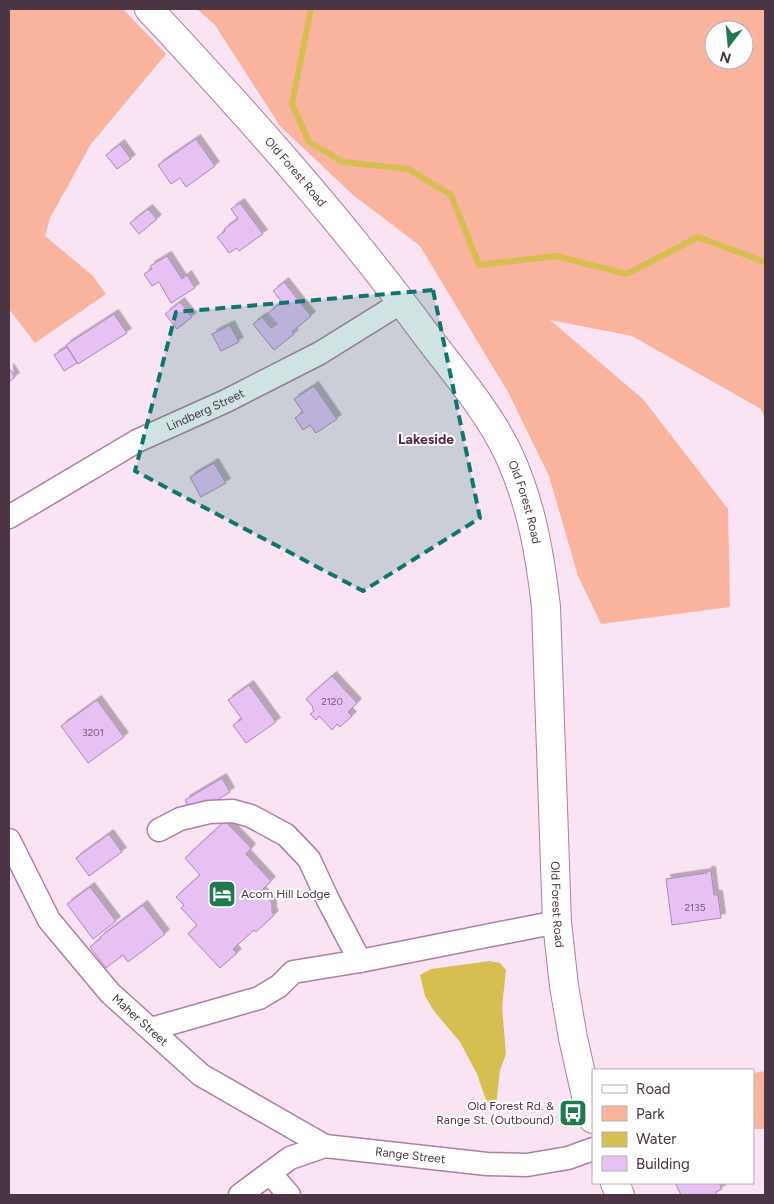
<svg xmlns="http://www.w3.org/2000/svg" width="774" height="1204" viewBox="0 0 774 1204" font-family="Figtree,sans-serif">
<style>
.green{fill:#fab39c;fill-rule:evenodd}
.water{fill:#d6bf50}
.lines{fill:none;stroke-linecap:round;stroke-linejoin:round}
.stream{stroke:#d6bf50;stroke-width:6}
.building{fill:#e7c0f4;stroke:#ab86b6;filter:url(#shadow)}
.minor-casing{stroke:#b17da2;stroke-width:25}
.major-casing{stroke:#b17da2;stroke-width:30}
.minor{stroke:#fff;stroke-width:22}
.major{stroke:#fff;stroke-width:28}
.marked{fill:#0f766e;fill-opacity:0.2;stroke:#0f766e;stroke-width:4;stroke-dasharray:10 6;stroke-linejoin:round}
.labels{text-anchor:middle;stroke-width:4;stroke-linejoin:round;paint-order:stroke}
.number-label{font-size:10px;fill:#725770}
.street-label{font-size:12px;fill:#4b3444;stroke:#fff}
.poi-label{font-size:12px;fill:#4b3444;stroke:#fff;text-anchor:start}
.neighbourhood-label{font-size:14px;font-weight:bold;fill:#552849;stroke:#fff}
</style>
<defs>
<filter id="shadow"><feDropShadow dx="4.5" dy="-4.5" stdDeviation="0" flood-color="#0004"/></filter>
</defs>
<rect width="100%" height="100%" fill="#fae3f2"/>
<path class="green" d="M9,9H123L166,54L91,144L50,218L45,236L92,275L106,294L35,343L9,309Z
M197,9H765V419L761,409L632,336L550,320L643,399L728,509L730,607L601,624L578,576L549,476L508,392L420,246L352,194L280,126L215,25ZM714,30H744V60H714Z
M765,1071V1129H753V1073Z"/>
<path class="water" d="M490,961L500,963L506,970L502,1007L506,1054L500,1070L496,1106L488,1102L485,1097L477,1074L460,1042L434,1011L425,996L420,975L431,969Z"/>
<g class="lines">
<path class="stream" d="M311,9L292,104L309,142L343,162L408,169L451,195L479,265L556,256L627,274L698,237L765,262"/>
</g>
<path class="building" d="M196,139L215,166L186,187L180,178L171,184L158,165Z
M120,144L131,159L117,169L106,155Z
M240,203L263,234L239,251L237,248L229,253L217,237L225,231L224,229L238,219L231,209Z
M148,209L157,219L139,234L130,223Z
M167,256L182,279L187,275L195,288L171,303L159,282L152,286L144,274L152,269L150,266Z
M284,282L311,316L292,332L294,334L274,350L253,324L262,317L271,328L277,324L268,313L282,302L273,291Z
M180,302L192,317L177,329L165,314Z
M114,314L127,333L78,364L66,345Z
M230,325L239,342L221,351L212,334Z
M67,347L77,363L64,371L54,355Z
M9,368L15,377L9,382Z
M314,386L337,419L316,433L310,425L303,430L295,418L303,412L294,399Z
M214,463L226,483L201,497L190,477Z
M332,676L357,703L348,712L352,716L340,727L337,724L332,730L319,716L316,720L310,714L314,711L312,708L313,707L306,699Z
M249,685L276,722L246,743L233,725L242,719L228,700Z
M97,700L124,737L88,763L61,726Z
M222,778L230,792L194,814L185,800Z
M225,821L251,848L246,854L271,881L261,891L272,903V912L274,915L256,932L254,930L233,949L237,953L220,968L188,934L197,925L181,908L184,905L176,897L200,875L185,858Z
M109,834L122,852L89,876L76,858Z
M707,871H711L714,895H718L721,918L672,925L666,879L707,873Z
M90,887L116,921L93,939L67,904Z
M143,905L165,934L128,962L123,955L106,968L90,947L101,938L100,937Z
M675,1183H719L722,1189L716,1192V1194L713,1195H681Z"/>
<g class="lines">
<defs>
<g id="minor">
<path id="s1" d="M9,517L137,441L226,401L320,353L402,302"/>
<path d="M159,830L180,819L209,812L233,811L251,816L286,835L309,859L328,900L360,961"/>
<path id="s2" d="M9,840L49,920L110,993L201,1075L325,1146"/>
<path d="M151,1029L259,998L279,986L293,972L360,961L557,922"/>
<path d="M270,1173L289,1195"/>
<path id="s3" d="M240,1195L290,1158L325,1146L487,1164L527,1165L568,1158L593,1149"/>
</g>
<g id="major">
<path id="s4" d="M149,9C245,112 340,218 424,332C453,371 487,409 508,453C531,502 540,554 546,607L557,922L564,986L573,1038L586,1096L593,1119"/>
<path d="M615,1183L620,1195"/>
</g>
</defs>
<use href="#minor" class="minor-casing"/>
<use href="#major" class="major-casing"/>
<use href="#minor" class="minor"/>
<use href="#major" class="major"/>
</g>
<path class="marked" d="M433,290L480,518L363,591L135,471L176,312Z"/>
<defs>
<symbol id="hotel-square" viewBox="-11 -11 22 22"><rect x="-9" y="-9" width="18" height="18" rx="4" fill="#1f7a4f" stroke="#fff"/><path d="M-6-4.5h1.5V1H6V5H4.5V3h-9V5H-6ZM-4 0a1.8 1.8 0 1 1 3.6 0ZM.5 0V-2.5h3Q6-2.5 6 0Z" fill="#fff"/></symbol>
<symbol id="bus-square" viewBox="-11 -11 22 22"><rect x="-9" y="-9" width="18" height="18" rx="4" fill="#1f7a4f" stroke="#fff"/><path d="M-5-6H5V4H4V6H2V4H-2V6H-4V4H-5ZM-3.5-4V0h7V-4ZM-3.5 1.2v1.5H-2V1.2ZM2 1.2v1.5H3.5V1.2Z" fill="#fff"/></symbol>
</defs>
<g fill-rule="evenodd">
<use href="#hotel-square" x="206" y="878" width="32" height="32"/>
<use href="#bus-square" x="557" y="1097" width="32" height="32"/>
</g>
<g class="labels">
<g class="number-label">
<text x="332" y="705">2120</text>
<text x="93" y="736">3201</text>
<text x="695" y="911">2135</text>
</g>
<g class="street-label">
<text dy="4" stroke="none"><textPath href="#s4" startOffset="219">Old Forest Road</textPath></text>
<text dy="4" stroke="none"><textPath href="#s1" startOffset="224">Lindberg Street</textPath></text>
<text dy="4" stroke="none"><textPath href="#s4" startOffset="624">Old Forest Road</textPath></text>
<text dy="4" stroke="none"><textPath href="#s4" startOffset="1029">Old Forest Road</textPath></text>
<text dy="4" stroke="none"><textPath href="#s2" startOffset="225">Maher Street</textPath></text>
<text dy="4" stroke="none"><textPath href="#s3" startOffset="185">Range Street</textPath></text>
</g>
<g class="poi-label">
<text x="241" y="898">Acorn Hill Lodge</text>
<text x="554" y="1110" text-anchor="end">Old Forest Rd. &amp;<tspan x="554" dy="14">Range St. (Outbound)</tspan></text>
</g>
<g class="neighbourhood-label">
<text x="426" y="444">Lakeside</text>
</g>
</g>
<rect width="774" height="1204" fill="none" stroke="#4b3444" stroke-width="20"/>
<rect x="592" y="1069" width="162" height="115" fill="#ffffff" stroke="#b7aeb4"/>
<rect x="602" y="1085" width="25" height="8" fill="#ffffff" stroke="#b7aeb4"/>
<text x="636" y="1094" font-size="15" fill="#4b3444">Road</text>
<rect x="602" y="1106" width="25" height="15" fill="#fab39c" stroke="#b7aeb4"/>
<text x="636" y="1119" font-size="15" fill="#4b3444">Park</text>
<rect x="602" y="1132" width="25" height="15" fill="#d6bf50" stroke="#b7aeb4"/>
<text x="636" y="1144" font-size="15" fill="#4b3444">Water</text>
<rect x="602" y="1156" width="25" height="15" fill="#e7c0f4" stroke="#b7aeb4"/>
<text x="636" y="1169" font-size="15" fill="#4b3444">Building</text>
<g transform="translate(729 45) rotate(196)"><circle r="24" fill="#ffffff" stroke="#b7aeb4"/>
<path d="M0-4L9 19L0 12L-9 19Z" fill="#1f7a4f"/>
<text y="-8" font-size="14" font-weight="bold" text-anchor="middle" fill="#4b3444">N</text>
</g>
</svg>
